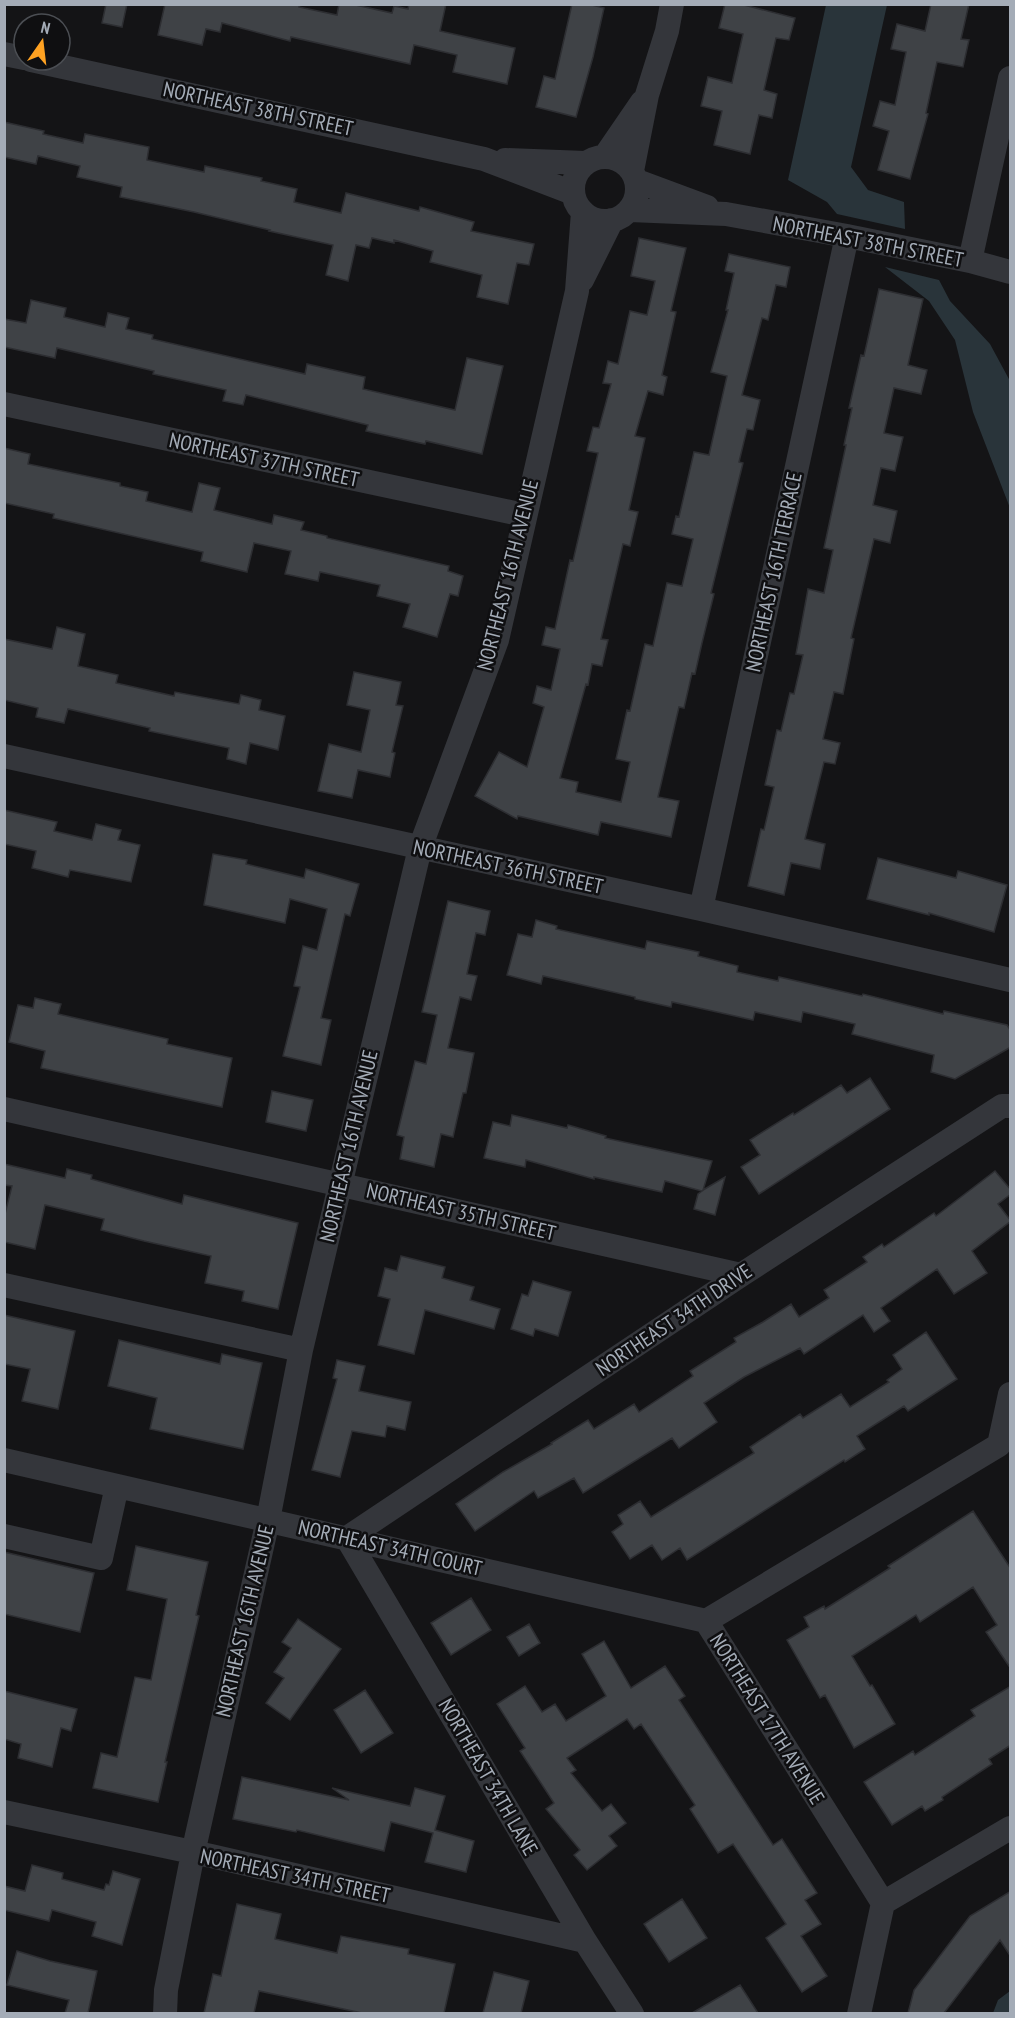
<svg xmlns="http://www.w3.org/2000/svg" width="1015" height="2018" viewBox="0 0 1015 2018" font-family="'PT Sans Narrow',sans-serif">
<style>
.water{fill:#29343a}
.building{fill:#3f4246;stroke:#2d2e32;stroke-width:1.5}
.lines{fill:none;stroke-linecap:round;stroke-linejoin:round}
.minor{stroke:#34363b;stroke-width:24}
.labels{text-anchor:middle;stroke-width:5;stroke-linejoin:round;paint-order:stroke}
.street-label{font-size:21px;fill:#a4acb7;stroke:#0f0f11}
</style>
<rect width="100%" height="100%" fill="#141416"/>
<path class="water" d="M826,5H887L851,167L868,190L904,202L905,229L837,214L827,202L788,180Z
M885,267L939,280L950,301L990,344L1010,381V508L973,412L955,340L929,301Z
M1010,1991V2013H993L998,2000Z"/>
<path class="building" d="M106,4H127L122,27L102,23Z
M165,4H300L299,7L337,15L339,4H351L392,13L394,6L408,9L409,4H446L440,31L515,48L507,84L453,72L457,55L414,45L410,64L291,37L290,41L222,23L220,32L206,29L202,45L158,35Z
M572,4H588L604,8L593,57L576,117L536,107L544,76L555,79Z
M725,4H740L795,18L789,40L776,38L764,90L777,94L772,118L759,115L750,154L714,145L722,111L701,106L708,77L732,83L743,34L719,28Z
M931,4H969L961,39L969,40L963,67L937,62L926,113L928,114L910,179L878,170L889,131L873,126L880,101L895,105L906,52L891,49L897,24L925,31Z
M4,122L44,131L43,134L83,143L85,134L149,147L147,160L204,172L205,166L262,178L261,181L297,189L294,202L341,213L346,193L419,211L420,207L474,222L471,231L534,244L529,265L517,263L508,304L477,297L482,275L430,262L433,251L394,240V243L372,238L369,248L356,245L348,281L326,275L333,245L269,231L270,230L194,212L120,197L122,187L77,177L80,166L38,156L36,164L4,157Z
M639,238L686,248L671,311L676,312L662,375L667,377L663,395L648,391L635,436L645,438L629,510L638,512L630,546L623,544L601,639L608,640L602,666L592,664L588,685L586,684L560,778L578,782L576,792L621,802L630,762L616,759L627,710L630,711L645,644L653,646L667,583L682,586L693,539L672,534L676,516L679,517L694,452L709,455L727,376L711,372L728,310H726L734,273L725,271L729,254L790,267L786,287L776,285L768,320L762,318L742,395L760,400L753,430L747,429L739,462L743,463L711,593L714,594L702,643L695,674L692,673L684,708L679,707L658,797L679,801L671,837L601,822L598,835L518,816L517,819L475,796L499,752L527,767L544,707L533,703L537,686L551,690L560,649L542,645L546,627L555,629L570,560L573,561L598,453L587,451L593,427L599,428L611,384L603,383L608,361L618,364L630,311L647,315L655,281L631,276Z
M879,289L923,299L908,365L927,370L921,394L894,388L884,433L903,437L895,471L881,468L873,505L897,511L890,543L874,539L851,638L854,639L843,694L834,692L823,739L840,743L835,764L824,762L805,839L825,844L820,869L791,863L784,895L748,886L761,829L764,830L774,787L765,785L777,730L781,731L790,693L794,694L803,655L796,654L808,589L824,593L833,550L824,548L846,445H844L852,408H849L861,355L864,356Z
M31,300L66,308L64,317L105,327L108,313L129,318L126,329L153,335L152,339L305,374L307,364L365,377L363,389L455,410L467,358L503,366L482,454L426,441L425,444L366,431L368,425L246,395L243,405L223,401L226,390L153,374L154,371L57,348L55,358L4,347V319L26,323Z
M4,448L30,454L28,464L120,483V486L148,492L146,501L192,512L199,483L220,488L214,510L272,524L274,515L304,522L301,530L327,536V538L449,566L448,571L463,576L458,596L450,594L437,637L403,627L410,604L377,596L380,585L320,572L318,581L285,574L291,551L254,543L247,572L201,561L203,552L53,518L54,514L4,503Z
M57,627L85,634L78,666L118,675L116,683L174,696L175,692L239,704L241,695L261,700L259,710L285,716L278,750L250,743L246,764L227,759L229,748L149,731L150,728L68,709L64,723L36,717L38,708L4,700V639L52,649Z
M354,672L401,682L396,705L403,706L392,752L395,753L390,777L358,770L352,798L318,791L329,744L361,752L370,710L347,705Z
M4,810L57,822L54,831L92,840L96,824L121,830L118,840L140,845L131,882L70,870L68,877L32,868L36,851L4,844Z
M213,854L247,860L246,864L304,878L306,869L359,884L350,916L345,914L321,1018L331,1020L321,1065L283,1056L300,987L294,986L303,946L317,950L327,909L290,899L285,923L204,905Z
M878,858L956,878L958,871L1007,885L994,932L929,913V915L867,899Z
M448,901L490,911L485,935L476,933L467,974L477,976L471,1000L460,997L448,1048L474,1053L466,1093H463L453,1137L441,1134L434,1167L400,1159L404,1137L397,1135L415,1061L426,1064L437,1015L422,1012Z
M536,920L557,926L556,929L645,949L647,941L699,952L698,956L738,966L737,972L778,981L779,977L862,996L863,994L943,1014L944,1011L1007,1025L1011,1031V1047L955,1079L931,1072L934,1055L852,1034L855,1024L803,1012L801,1022L755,1012L753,1020L672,1002L671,1007L635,999V997L543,976L541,984L507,975L518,934L532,937Z
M35,998L61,1004L58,1014L168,1039L167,1044L232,1058L222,1107L41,1068L45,1051L9,1042L18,1005L33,1008Z
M870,1078L890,1109L759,1194L741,1167L760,1155L750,1140L793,1113L794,1115L841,1085L847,1093Z
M272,1091L313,1100L306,1131L266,1122Z
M512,1115L567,1128L568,1125L606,1136L605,1138L712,1161L703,1190L725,1177L715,1215L694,1209L698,1194L702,1191L665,1181L662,1192L594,1177V1179L526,1160L525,1167L484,1158L493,1122L510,1126Z
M4,1164L65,1178L67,1169L92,1175L91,1179L182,1204L184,1195L298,1223L278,1309L242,1301L244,1291L205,1283L211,1256L144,1241L101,1230L104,1219L45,1205L35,1249L4,1242V1218L12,1186L4,1185Z
M995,1171L1011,1190V1194L998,1204L1011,1221L972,1251L987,1273L954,1294L937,1269L881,1308L890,1321L874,1332L863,1315L804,1354L800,1348L744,1377L704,1403L717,1422L679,1448L672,1438L583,1493L574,1478L538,1498L534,1491L475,1531L456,1504L503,1472L552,1444L551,1443L588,1420L594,1429L634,1404L639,1412L693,1376L690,1371L736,1342L734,1338L763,1322L791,1304L799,1317L829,1298L824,1290L867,1262L863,1257L882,1244L884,1247L934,1213L936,1216Z
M401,1256L445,1267L442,1278L474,1287L470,1300L500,1309L494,1329L425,1310L414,1354L378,1345L390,1299L378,1296L385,1268L397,1271Z
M533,1281L571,1292L558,1336L535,1329L533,1336L511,1329L522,1294L528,1296Z
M4,1315L75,1331L58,1409L22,1401L30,1369L4,1364Z
M926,1332L957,1379L908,1411L904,1406L857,1436L865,1449L845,1462L844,1460L687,1560L680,1548L662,1560L652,1545L630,1559L612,1532L623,1524L618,1515L640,1501L651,1517L754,1453L750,1447L800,1414L803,1418L841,1394L850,1407L889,1382L887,1380L902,1369L893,1355Z
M119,1340L220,1364L222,1354L262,1363L243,1449L150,1429L157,1398L108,1386Z
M337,1360L365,1366L359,1391L411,1402L405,1430L387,1426L385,1437L352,1431L340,1477L312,1470L337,1379L333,1378Z
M973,1511L1011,1569V1669L986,1632L997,1625L973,1587L920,1622L916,1615L852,1656L870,1686L872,1685L895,1724L854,1748L825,1695L820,1698L787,1640L809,1627L804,1617L824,1606L825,1609L890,1568L888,1566Z
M136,1546L208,1562L196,1615L199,1616L165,1762H167L158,1802L93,1788L101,1753L117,1757L135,1677L151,1680L167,1599L127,1590Z
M4,1552L94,1573L80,1632L4,1614Z
M471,1598L491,1630L451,1655L431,1623Z
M298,1619L341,1649L290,1720L266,1703L284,1678L274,1672L291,1648L282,1642Z
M529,1624L540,1643L519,1656L507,1637Z
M604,1641L631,1688L665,1666L685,1696L679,1700L773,1845L782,1839L817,1893L805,1900L821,1924L801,1936L827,1976L802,1992L766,1938L786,1924L733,1844L718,1853L690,1809L695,1805L641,1724L634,1729L627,1719L567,1758L576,1770L571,1773L602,1811L611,1804L626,1823L609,1836L617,1846L587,1870L574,1855L580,1850L546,1809L554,1803L520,1751L525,1748L497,1704L525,1686L542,1712L555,1704L566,1721L606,1696L582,1654Z
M1011,1686V1745L989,1759L992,1764L942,1797L943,1800L925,1811L922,1806L892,1825L864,1782L913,1751L915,1755L975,1716L971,1710Z
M365,1690L393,1733L361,1753L334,1710Z
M4,1691L77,1709L71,1731L61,1728L52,1767L18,1758L21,1744L4,1739Z
M242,1777L349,1800L332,1788L410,1806L415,1788L445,1796L435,1830L474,1841L466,1872L425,1862L433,1833L391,1822L384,1851L297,1830L296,1832L233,1819Z
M32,1865L63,1873L62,1879L104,1890L106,1884L109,1885L113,1871L140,1879L122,1945L92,1936L96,1922L52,1910L49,1921L4,1910V1886L25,1891Z
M1011,1891V1957L1000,1940L944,2013H908L914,1990L970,1916Z
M682,1899L707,1938L669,1962L644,1924Z
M237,1904L281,1914L275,1939L337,1953L341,1936L409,1949L408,1954L455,1964L444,2013H362L259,1991L254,2013H204L213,1974L221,1976Z
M17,1951L50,1961L97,1971L88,2013H65L69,2000L7,1985Z
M494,1972L529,1981L521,2013H483Z
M740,1985L758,2013H692Z"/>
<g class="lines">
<path class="minor" d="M4,54L24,58
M31,60L484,159L573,193
M605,156L642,102
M573 189a32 32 0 1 1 64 0a32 32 0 1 1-64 0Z
M505,160L585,163
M632,171L647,95L667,31L672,4
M637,181L707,207
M630,210L726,214L847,236L970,261L1010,272
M970,261L1010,78
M582,280L612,220
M4,404L524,515
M4,756L701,909L1010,980
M701,909L847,236
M4,1109L741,1275
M4,1285L301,1350
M4,1460L706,1621
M4,1536L101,1558L117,1486
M4,1812L211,1856L585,1941
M883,1903L1010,1828
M165,2014L166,1990L193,1853L268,1520L301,1350L420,848L497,640L577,291L583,212
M632,2014L585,1941L347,1538L741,1275L1002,1106H1010
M859,2014L883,1903L706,1621L999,1445L1010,1394"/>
</g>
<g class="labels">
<g class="street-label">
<text transform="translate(258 109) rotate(12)" y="7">NORTHEAST 38TH STREET</text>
<text transform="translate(868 242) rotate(11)" y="7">NORTHEAST 38TH STREET</text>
<text transform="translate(264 460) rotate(12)" y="7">NORTHEAST 37TH STREET</text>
<text transform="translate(774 572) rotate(-78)" y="7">NORTHEAST 16TH TERRACE</text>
<text transform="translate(508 575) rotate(-76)" y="7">NORTHEAST 16TH AVENUE</text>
<text transform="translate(508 867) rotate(12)" y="7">NORTHEAST 36TH STREET</text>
<text transform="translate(349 1146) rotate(-77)" y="7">NORTHEAST 16TH AVENUE</text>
<text transform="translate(461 1212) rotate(13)" y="7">NORTHEAST 35TH STREET</text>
<text transform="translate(674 1320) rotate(-34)" y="7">NORTHEAST 34TH DRIVE</text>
<text transform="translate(390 1548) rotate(13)" y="7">NORTHEAST 34TH COURT</text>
<text transform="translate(245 1621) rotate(-77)" y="7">NORTHEAST 16TH AVENUE</text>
<text transform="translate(767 1719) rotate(58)" y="7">NORTHEAST 17TH AVENUE</text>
<text transform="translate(488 1777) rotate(60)" y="7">NORTHEAST 34TH LANE</text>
<text transform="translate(295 1876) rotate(12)" y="7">NORTHEAST 34TH STREET</text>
</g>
</g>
<rect width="1015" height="2018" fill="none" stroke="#a4acb7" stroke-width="12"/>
<g transform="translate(42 42) rotate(14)"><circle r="28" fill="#0f0f11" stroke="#4b4e53" stroke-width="1.5"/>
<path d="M0-4.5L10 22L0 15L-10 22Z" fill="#ffa222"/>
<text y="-9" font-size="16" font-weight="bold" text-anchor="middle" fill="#a4acb7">N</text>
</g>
</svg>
